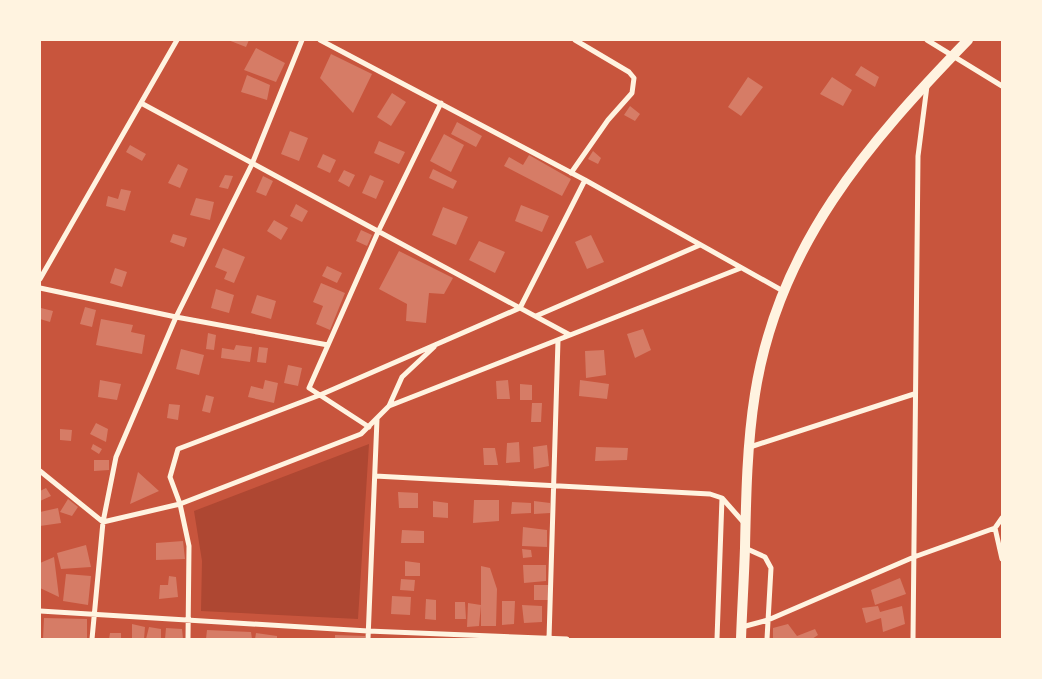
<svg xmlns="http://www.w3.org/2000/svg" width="1042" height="679" viewBox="0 0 1042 679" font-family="Raleway,sans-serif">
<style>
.green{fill:#ae4732}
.building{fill:#d67c66}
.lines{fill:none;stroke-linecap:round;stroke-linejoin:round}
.minor{stroke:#fff3e0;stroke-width:5}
.trunk{stroke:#fff3e0;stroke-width:10}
</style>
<rect width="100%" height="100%" fill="#c8553d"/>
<path class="green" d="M369,444L358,619L201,611L202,561L194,511Z"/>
<path class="building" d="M228,40H249L246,47Z
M256,48L285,63L276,82L244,70Z
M331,54L372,74L353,113L320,78Z
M861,66L879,77L875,87L855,75Z
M247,75L270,85L267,100L241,92Z
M748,77L763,87L741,116L728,107Z
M832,77L852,90L843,106L820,94Z
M392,93L406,102L391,126L377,117Z
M630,106L640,114L635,121L624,115Z
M457,122L482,136L476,147L451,134Z
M290,131L308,138L299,161L281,154Z
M444,134L464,145L451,172L430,161Z
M379,141L405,152L399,164L374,153Z
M130,145L146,154L142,161L126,152Z
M593,151L601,158L598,164L588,159Z
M323,154L336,160L330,173L317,167Z
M529,155L571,179L562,196L504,166L509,157L523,165Z
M178,164L188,169L180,188L168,183Z
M433,169L457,181L453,189L429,178Z
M344,170L355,175L349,187L338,181Z
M225,175L233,176L228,189L219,187Z
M370,175L384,181L376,199L362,193Z
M263,176L273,181L266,196L256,192Z
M121,189L131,191L125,211L106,206L108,196L118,199Z
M196,198L214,202L210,220L190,215Z
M296,204L308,211L302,222L290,216Z
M521,205L549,216L542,232L515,221Z
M443,207L468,217L456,245L432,235Z
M274,220L288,228L281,240L267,231Z
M361,230L372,235L367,246L356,241Z
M173,234L187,238L184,247L170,242Z
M591,235L604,262L587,269L575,242Z
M479,241L505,252L495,273L469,260Z
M223,248L245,257L234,283L224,279L227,272L215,267Z
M399,251L453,278L444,294L429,293L426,323L406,321L407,304L379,289Z
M327,266L342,273L337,283L322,276Z
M115,268L127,272L122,287L110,283Z
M321,283L345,293L330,330L316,324L323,306L313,302Z
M216,289L234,295L229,313L211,308Z
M257,295L276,301L271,319L251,313Z
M85,307L96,310L92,327L80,324Z
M41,308L53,311L50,322L40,319Z
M101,319L133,325L131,332L145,335L142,354L96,345Z
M643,329L651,350L635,358L627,334Z
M208,333L216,335L214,350L206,349Z
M236,345L252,347L250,362L221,358L222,348L234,350Z
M259,347L268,348L266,363L257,362Z
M181,349L204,355L199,375L176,369Z
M604,350L606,375L586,378L585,351Z
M288,365L302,368L298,386L284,383Z
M100,380L121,384L117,400L98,397Z
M265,380L278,383L274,403L248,397L251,386L263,389Z
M508,380L510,399H497L496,381Z
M580,380L609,384L607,399L579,396Z
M520,384L532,385V400H520Z
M206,395L214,397L210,413L202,411Z
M532,403H542L541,422H531Z
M169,404L180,405L178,420L167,418Z
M96,423L108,429L106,442L90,434Z
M60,429L72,430L71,441L60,440Z
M519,442L520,462L506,463L507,443Z
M93,444L102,449L99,454L91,449Z
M547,445L549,466L534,469L533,447Z
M596,447L628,448L627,460L595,461Z
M483,448H495L498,465H484Z
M94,460H109V470L94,471Z
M138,472L159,491L130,504Z
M46,488L51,496L40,501V491Z
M398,492L418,493V508H399Z
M68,499L78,507L72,516L60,512Z
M474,500H499V521L473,523Z
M433,501L448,503V518L433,517Z
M534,501L550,503V513L534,514Z
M512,502L531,503V513L511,514Z
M58,508L61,523L40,526V512Z
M523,527L547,530V547L522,546Z
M402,530L424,531V543H401Z
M183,541L185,559L156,560V543Z
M86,545L91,567L61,569L57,553Z
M522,549L531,550L532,557L523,558Z
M54,557L59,597L40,588V563Z
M405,561L420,563V576H405Z
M523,565H546V581L524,583Z
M481,566L490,568L497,589L496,626H481Z
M66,574L91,576L88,605L63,601Z
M169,576L176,577L178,597L159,599L160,585H168Z
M900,578L906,594L875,605L871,590Z
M401,579L415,580L414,591L400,590Z
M534,585H548V600H534Z
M392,596L411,597L410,615L391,614Z
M426,599L436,600V620L425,619Z
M502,601H515L514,624L502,625Z
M455,602H465L466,619H455Z
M468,603L481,605L479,626L467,627Z
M522,605L542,606V622L524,623Z
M878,606L880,612L902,606L905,624L883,632L881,618L866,623L862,608Z
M44,618L87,619V639H43Z
M132,624L145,627L144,639H132Z
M788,624L797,636L815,629L818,635L812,639H773V628Z
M149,627L161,629V639H146Z
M166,628L182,629L183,639H165Z
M207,630L251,632L252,639H206Z
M110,633H121V639H109Z
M256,633L277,636V639H255Z
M335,635L365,636V639H335Z"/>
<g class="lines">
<path class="minor" d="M320,40L585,180L783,291
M927,40L1002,86
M141,103L570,335
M571,173L608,120L632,93L634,78L629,72L575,40
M40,279L177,40
M40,288L176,317L328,345
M536,316L700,245
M389,406L402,377L434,347
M369,427L309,388L378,232L441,103
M750,447L914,394
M40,471L103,522L180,504L361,434L389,406L741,268
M375,476L710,494L722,498L745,524
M995,528L1002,559
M745,548L765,557L771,568L767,639
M40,611L368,631L567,639
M742,627L768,620L914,557L995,528L1002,518
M92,639L103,522L116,457L176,317L252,164L302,40
M188,639L189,546L180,504L170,477L178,449L320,395L520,308L585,180
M368,639L377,419
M549,639L558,340
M717,639L722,498
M913,639L918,156L927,86"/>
<path class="trunk" d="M741,639C742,609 744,579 745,548C746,497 747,444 755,394C778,246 868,143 968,40"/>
</g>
<rect width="1042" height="679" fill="none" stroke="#fff3e0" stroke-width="82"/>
</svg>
